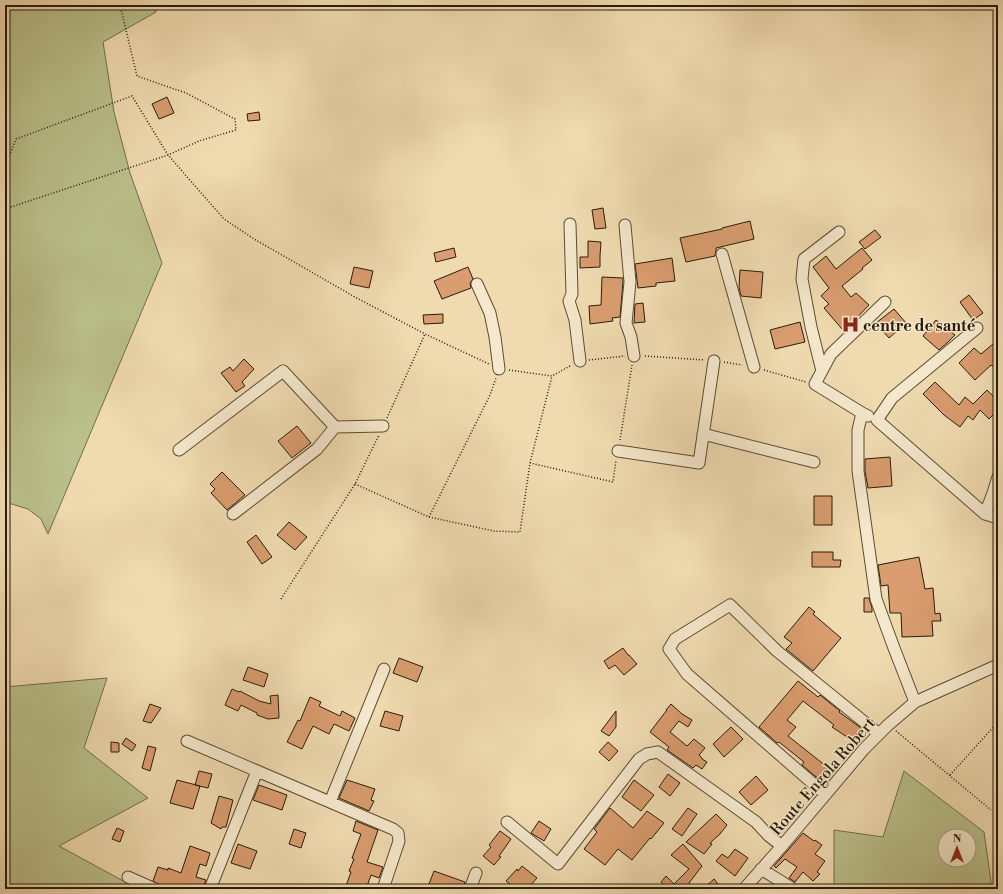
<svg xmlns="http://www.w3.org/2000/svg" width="1003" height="894" viewBox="0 0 1003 894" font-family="'Libre Bodoni',serif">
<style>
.green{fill:#bac08b;stroke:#726e4a;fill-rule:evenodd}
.building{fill:#da9d6f;stroke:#291c0a}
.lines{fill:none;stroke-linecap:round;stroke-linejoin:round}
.minor-casing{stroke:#5b4c34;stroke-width:13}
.path{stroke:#291c0a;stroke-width:1.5;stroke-dasharray:1 2;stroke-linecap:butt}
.minor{stroke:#f5e8cc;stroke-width:11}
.labels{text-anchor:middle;stroke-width:3;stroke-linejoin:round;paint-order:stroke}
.poi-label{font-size:16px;font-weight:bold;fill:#291c0a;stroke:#f5e8cc;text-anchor:start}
.street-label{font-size:16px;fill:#291c0a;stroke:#f5e8cc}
</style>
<rect width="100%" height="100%" fill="#f0dbb0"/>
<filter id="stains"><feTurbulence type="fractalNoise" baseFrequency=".005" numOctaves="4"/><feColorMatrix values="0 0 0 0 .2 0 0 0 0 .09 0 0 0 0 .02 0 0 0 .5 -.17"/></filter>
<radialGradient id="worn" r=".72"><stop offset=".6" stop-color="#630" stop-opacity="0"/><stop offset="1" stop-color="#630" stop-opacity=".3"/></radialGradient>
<path class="green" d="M5,5H154L156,12L103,42L114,112L130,173L162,263L48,534L41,519L28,509L5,502Z
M107,678L84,748L148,798L59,846L138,889H5V687Z
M904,771L984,832L992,889H911L910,886L834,889V830L883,837ZM945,836H969V860H945Z"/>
<path class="building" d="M167,97L174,113L159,119L152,104Z
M259,112L260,120L248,121L247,114Z
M603,208L606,228L595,229L592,210Z
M750,221L754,239L716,248V250L715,256L686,262L680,238L722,229V228Z
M875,230L881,237L865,249L859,242Z
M588,241L601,242L600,256V267L580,268V257H588Z
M454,248L456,257L436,262L434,253Z
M862,248L872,260L862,268L863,269L842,286L851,297L856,293L869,305L846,329L844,327L842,329L824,308L829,304L821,296L829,288L813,267L826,256L836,269Z
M672,258L675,281L656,283V286L638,288L635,264Z
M354,267L373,271L369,288L350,284Z
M468,267L473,279L470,283L471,288L442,299L434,281Z
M740,270L763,272L761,298L741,296L739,287Z
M602,277L623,278V282L620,317L612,318L613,321L590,324L589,306L601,305Z
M969,295L983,313L973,320L960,302Z
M643,303L645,322L634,323L635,304Z
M894,309L906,323L889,338L876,323Z
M443,314V323L424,324L423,315Z
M936,320L955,335L948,342L939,350L923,336Z
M800,322L805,342L775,349L770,330Z
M993,344L997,349L994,352L998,356V363L994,367L991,365L975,380L959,363L974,348L981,354Z
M244,359L254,369L242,382L245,386L236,392L221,373L230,367L233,371Z
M935,382L959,405L965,397L973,404L987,390L998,401V410L989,419L980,410L973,420L968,416L960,427L944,415L923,394Z
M297,426L311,443L292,458L278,441Z
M890,457L892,486L868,488L865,471V459Z
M222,472L245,495L227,510L211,493L215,489L210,484Z
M814,496H832V525H814Z
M289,522L307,537L295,550L277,535Z
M256,535L272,557L262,564L247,542Z
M812,552H833V560H841L840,567H812Z
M919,557L925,589L933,588L935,614L940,613L941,621H932L933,636L902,637L901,613H890L888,585L881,586L878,565Z
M864,598H869L872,608V612H864Z
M809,607L815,612L813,614L841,638L813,671L786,649L792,643L784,637Z
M623,648L628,655H629L637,664L624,675L615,665L609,669L604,661Z
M399,658L423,667L417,682L393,673Z
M248,667L268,674L264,687L243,680Z
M798,681L818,697L820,695L840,711L839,712L861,728L853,741L832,727L834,725L803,701L787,720L796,727L788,736L831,770L821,781L802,765L804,762L779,742L777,743L759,727Z
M232,689L239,692L240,691L259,701L271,704L270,696L278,695L279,718L268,719L257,715V713L241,705L238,711L225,705Z
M310,697L321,702L319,706L340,716L342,711L355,718L349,731L334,724L329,734L313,726L302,749L287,742L298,720L300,721Z
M150,704L161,708L151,723L143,721Z
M671,704L682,714L692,720L688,727L679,721L670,732L687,746L694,739L705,748L699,755L702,758V759L707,762L702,769L696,765L693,768L667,750L669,747L650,732L667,710H666Z
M385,711L403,716L399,731L380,726Z
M616,711V727L609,736L601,731Z
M731,727L743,739L724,757L713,744Z
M126,738L136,745L132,751L122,744Z
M111,742L119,743V752H111Z
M608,742L618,751L609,761L599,752Z
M148,746L156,748L150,771L142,768Z
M199,771L212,774L208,788L195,785Z
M668,774L680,783L670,796L659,787Z
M756,776L768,790L751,805L739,792Z
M177,780L200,786L193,809L170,803Z
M347,780L375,789L371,800L374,801L369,811L339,798Z
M634,780L654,795L641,811L622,797Z
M259,785L287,795L282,810L253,800Z
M219,796L233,800L226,827H222L221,829L211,823Z
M610,808L633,828L647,811L664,823L651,839L650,838L632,860L618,849L605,865L584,849L597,832L594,829Z
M688,808L697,814L682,836L672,829Z
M716,814L727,825L720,834L710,843L712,844L704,854L686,842Z
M356,821L378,830L367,862L383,867L379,878L371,875L366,889H345L351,872L349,871L354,859L352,858L361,834L353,831Z
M539,821L551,829L544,841L531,833Z
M117,828L124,831L120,842L112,839Z
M294,829L306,833L301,848L289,844Z
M500,831L511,839L499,856L501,857L494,865L483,856L491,847L489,845Z
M803,833L814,841L815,840L822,845L815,854L825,861L817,872L820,874L813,881L803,872L795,882L789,878L797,867L785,859L776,868L774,866Z
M238,844L257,851L250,869L231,863Z
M683,844L702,866L689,883L695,889H668L661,882L666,876L674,884L689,869L671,855Z
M190,846L210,853L206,866L200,864L196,877L206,880L203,887L193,884L192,889H162L160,885L153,881L158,867L168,870V868L181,873Z
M735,849L748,858L735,876L716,861L722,854L728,858Z
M522,866L537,878L527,889H516L506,881L517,869L518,871Z
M434,871L465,882L463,889H427Z
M714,879L722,889H703Z"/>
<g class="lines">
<defs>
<path id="minor" d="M570,224L572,294L569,301L575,320L580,361
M625,225L630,282L626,323L631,337L634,356
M722,254L754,367
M477,284L490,313L495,337L499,369
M977,328L892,398L877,420L985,514L998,518
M822,371L811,327L802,279L804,259L839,232
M862,413L858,430V471L876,599L894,648L915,702
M868,416L862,413L815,384L831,354L885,302
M703,434L814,462
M179,450L283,371L335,427L383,426
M618,451L699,463L714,361
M233,514L317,449L335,427
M985,514L993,493L998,477
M187,741L393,829L398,833L399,841L383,889
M825,794L687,674L669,649L675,639L730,605L777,651L879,734
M330,802L384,669
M507,822L558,864L639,759L647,754L658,752L756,822L769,836L782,846
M761,869L793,889
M128,877L155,889
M210,889L257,771
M470,889L476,873
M744,889L782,846L864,749L888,725L915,702L998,665"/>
</defs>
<use href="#minor" class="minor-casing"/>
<path class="path" d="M5,167L16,139L132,96L168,155L224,219L254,239L353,296L425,334L489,364
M5,209L168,155L199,141L236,130L235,119L186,93L137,76L120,5
M645,356L705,360
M589,360L625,356
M724,362L742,365
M509,370L552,376L570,366
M764,370L806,382
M387,418L425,334
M620,440L632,365
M530,463L552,376
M355,484L429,517L490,395L496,378
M429,517L494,531L520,532L530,463L613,482L616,460
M281,599L355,484L379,435
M896,731L991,810
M950,775L998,722"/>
<use href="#minor" class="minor"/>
</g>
<defs>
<symbol id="hospital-bare" viewBox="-9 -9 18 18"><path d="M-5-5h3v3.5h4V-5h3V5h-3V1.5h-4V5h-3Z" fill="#8f2418" stroke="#f5e8cc" stroke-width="2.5" paint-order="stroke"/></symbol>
</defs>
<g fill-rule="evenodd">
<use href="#hospital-bare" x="838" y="312" width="25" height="25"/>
</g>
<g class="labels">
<g class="poi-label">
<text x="863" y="331">centre de santé</text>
</g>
<g class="street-label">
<text transform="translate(822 776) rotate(-49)" y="6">Route Engola Robert</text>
</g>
</g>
<rect width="1003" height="894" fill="none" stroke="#f0dbb0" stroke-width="20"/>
<rect x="6" y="6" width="991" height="882" fill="none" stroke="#291c0a" stroke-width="2"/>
<rect x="10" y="10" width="983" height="874" fill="none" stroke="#291c0a"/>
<g transform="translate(957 848)"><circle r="19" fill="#f5e8cc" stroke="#a3967e"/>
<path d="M0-3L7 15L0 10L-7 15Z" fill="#8f2418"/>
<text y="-6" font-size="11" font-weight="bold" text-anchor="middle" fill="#291c0a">N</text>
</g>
<rect width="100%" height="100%" filter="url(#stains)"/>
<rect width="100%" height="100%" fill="url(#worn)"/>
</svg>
